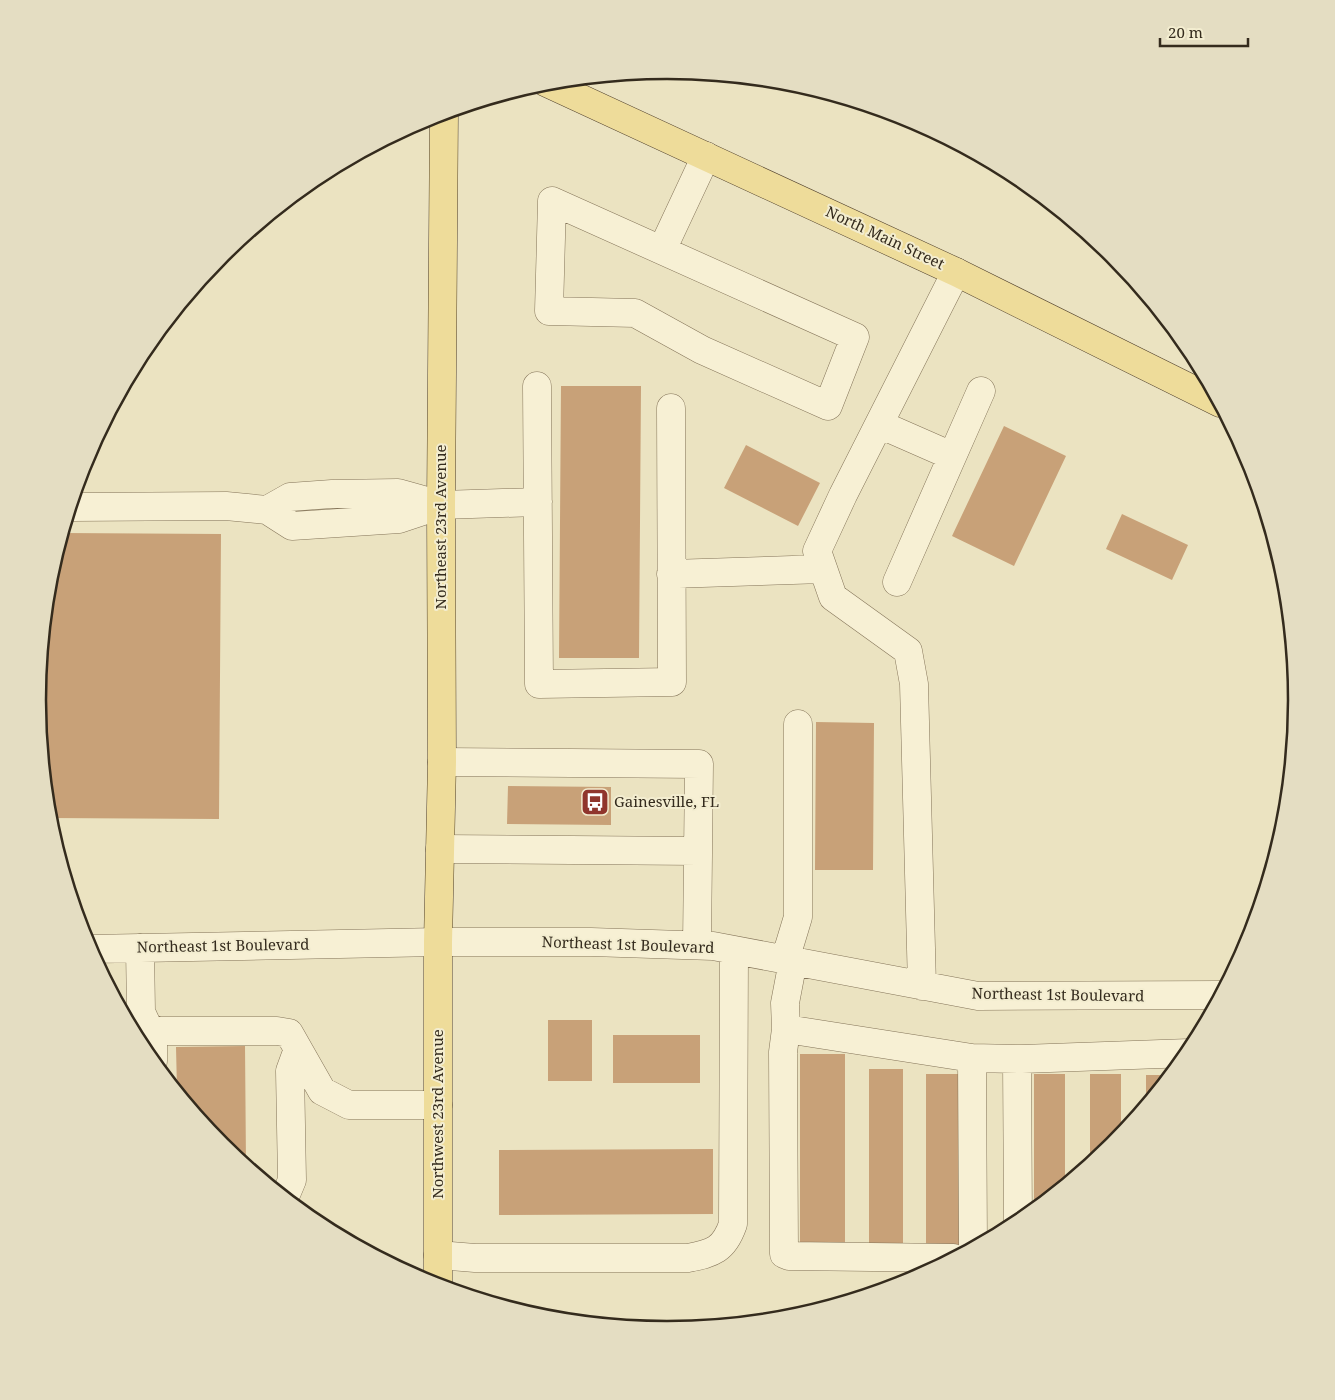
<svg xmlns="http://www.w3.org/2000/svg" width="1335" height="1400" viewBox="0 0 1335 1400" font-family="'Noto Serif',serif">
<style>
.building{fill:#c8a178}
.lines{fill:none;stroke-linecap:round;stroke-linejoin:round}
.minor-casing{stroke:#847459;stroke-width:29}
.major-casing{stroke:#52422e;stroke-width:29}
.minor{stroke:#f7f0d4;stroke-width:28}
.major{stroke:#eedc9a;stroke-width:28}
.labels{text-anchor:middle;stroke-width:4;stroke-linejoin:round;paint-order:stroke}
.street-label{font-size:15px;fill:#342b1d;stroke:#f3edd0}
.poi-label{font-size:15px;fill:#342b1d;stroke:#f3edd0;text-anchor:start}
.rim{fill:none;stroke:#342b1d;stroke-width:2.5}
</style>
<rect width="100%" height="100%" fill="#ebe3c1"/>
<path class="building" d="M561,386H641L639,658H559Z
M1004,426L1066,456L1014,566L952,536Z
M746,445L820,483L798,526L724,488Z
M1122,514L1188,545L1172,580L1106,549Z
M63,533L221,534L219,819L49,818L38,700L50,577Z
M816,722L874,723L873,870H815Z
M508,786L611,787V825L507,824Z
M548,1020H592V1081H548Z
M613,1035H700V1083H613Z
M245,1046L246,1165L222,1145L177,1090L176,1047Z
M800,1054H845V1244H800Z
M869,1069H903V1248H869Z
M926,1074H960V1250H926Z
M1034,1074H1065V1185L1034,1211Z
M1090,1074H1121V1136L1113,1146L1090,1164Z
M1146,1075H1171L1146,1105Z
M713,1149V1214L499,1215V1150Z"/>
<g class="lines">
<defs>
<path id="minor" d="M552,201L855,337L828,406L702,350L635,313L549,311Z
M662,250L706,156
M537,386L539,684L672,682L671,408
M879,424L952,456
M71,507L226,506L267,510L292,526L399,519L441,505L538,502
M267,510L290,497L332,494L398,493L441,505
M671,574L823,569
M897,582L981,391
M442,762L699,764L697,945
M440,849L698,851
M140,948L141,1012L148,1027L158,1031H277L289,1033L322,1091L349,1105H438
M90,949L438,942H591L713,946L978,996L1221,995
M785,960L798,917V724
M793,961L785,1003L786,1029L972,1058L1022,1059L1189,1053
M922,986L914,684L908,651L833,597L817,551L843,495L956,272
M153,1029V1061
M786,1029L783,1052L784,1254L789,1256L953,1258
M972,1058L973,1248
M1017,1059L1018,1223
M283,1195L287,1192L292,1180L290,1071L298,1049
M438,1255L475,1258H688C713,1253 724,1250 733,1224L734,950"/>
<path id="major" d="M545,82L956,272L1220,403
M438,1286V942L442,762L441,505L444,112"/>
</defs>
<use href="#minor" class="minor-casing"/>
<use href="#major" class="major-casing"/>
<use href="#minor" class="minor"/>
<use href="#major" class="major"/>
</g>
<defs>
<symbol id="bus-square" viewBox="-11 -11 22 22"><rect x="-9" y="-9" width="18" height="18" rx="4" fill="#90352c" stroke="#f3edd0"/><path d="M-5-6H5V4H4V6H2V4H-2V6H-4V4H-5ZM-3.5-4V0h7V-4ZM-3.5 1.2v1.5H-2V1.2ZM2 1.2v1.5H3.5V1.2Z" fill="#fff"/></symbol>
</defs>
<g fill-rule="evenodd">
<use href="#bus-square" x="579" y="786" width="32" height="32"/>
</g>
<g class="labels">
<g class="street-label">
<text transform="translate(885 238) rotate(25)" y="5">North Main Street</text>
<text transform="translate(441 527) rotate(-90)" y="5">Northeast 23rd Avenue</text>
<text transform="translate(628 945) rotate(2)" y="5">Northeast 1st Boulevard</text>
<text transform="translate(223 946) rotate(-1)" y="5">Northeast 1st Boulevard</text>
<text transform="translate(1058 995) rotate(1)" y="5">Northeast 1st Boulevard</text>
<text transform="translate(438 1114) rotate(-90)" y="5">Northwest 23rd Avenue</text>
</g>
<g class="poi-label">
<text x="614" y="807">Gainesville, FL</text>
</g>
</g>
<path d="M0 0H1335V1400H0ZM46 700a621 621 0 1 1 1242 0a621 621 0 1 1-1242 0Z" fill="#e4ddc2" fill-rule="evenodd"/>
<path class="rim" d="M46 700a621 621 0 1 1 1242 0a621 621 0 1 1-1242 0Z"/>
<path d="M1160 38v8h88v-8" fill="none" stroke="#342b1d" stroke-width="2.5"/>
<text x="1168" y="38" font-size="15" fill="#342b1d" stroke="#f3edd0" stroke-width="4" paint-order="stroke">20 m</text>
</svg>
